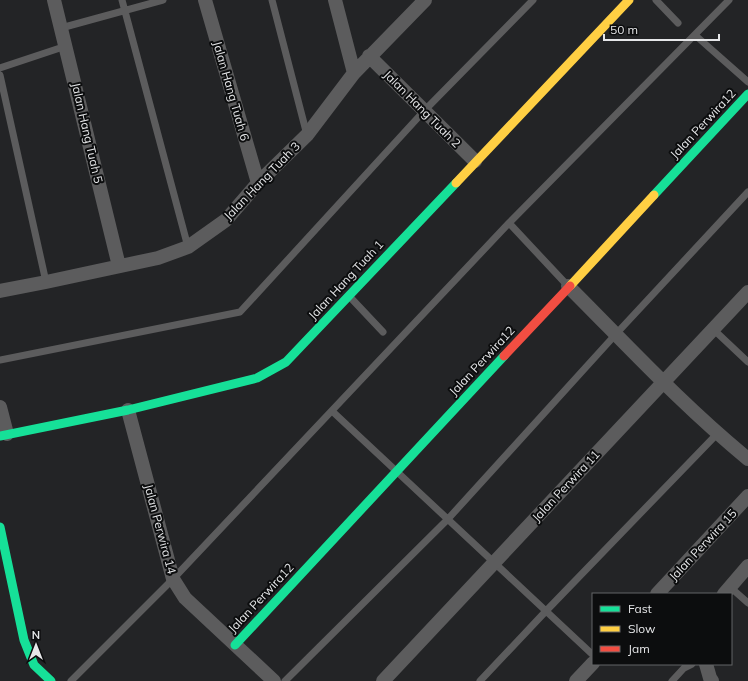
<svg xmlns="http://www.w3.org/2000/svg" width="748" height="681" viewBox="0 0 748 681" font-family="Mulish,sans-serif">
<style>
.lines{fill:none;stroke-linecap:round;stroke-linejoin:round}
.lane{stroke:#5c5c5d;stroke-width:7}
.street{stroke:#5c5c5d;stroke-width:14}
.fast{stroke:#16e098;stroke-width:9}
.slow{stroke:#ffcf43;stroke-width:9}
.jam{stroke:#f24e42;stroke-width:9}
.labels{text-anchor:middle;stroke-width:4;stroke-linejoin:round;paint-order:stroke}
.street-label{font-size:12px;fill:#e6e7e9;stroke:#0c0d0e}
</style>
<rect width="100%" height="100%" fill="#232426"/>
<g class="lines">
<path class="lane" d="M122,0L188,247
M272,0L307,135
M656,0L678,23
M61,28L163,0
M695,35L748,82
M0,68L66,46
M0,75L46,282
M509,223L568,286
M350,297L383,332
M713,329L748,362
M0,360L240,312L424,111L533,0
M332,411L593,655
M730,587L748,603
M71,681L173,579L509,223L729,0
M285,681L448,519L616,334L748,192
M480,681L546,611L717,434
M672,681L684,668L692,664"/>
<path class="street" d="M54,0L119,266
M205,0L258,183
M335,0L354,73
M369,56L475,161
M568,286C627,345 683,406 748,459
M0,291L46,282L158,258L188,247L226,220L258,183L307,135L354,73L425,0
M0,407L7,434
M128,410L173,579L185,598L274,681
M657,594L748,496
M724,594L748,566
M706,664L710,678L712,681
M383,681L748,292
M576,681L593,663"/>
<path class="fast" d="M654,195L748,94
M0,436L128,410L257,378L286,362L456,183
M0,527L24,640L34,665L51,681
M235,645L504,356"/>
<path class="slow" d="M456,183L629,0
M570,286L654,195"/>
<path class="jam" d="M504,356L570,286"/>
</g>
<g class="labels">
<g class="street-label">
<text transform="translate(231 91) rotate(74)" y="4">Jalan Hang Tuah 6</text>
<text transform="translate(422 109) rotate(45)" y="4">Jalan Hang Tuah 2</text>
<text transform="translate(703 124) rotate(-47)" y="4">Jalan Perwira12</text>
<text transform="translate(87 133) rotate(77)" y="4">Jalan Hang Tuah 5</text>
<text transform="translate(262 181) rotate(-46)" y="4">Jalan Hang Tuah 3</text>
<text transform="translate(346 280) rotate(-47)" y="4">Jalan Hang Tuah 1</text>
<text transform="translate(482 361) rotate(-47)" y="4">Jalan Perwira12</text>
<text transform="translate(566 486) rotate(-47)" y="4">Jalan Perwira 11</text>
<text transform="translate(160 529) rotate(75)" y="4">Jalan Perwira 14</text>
<text transform="translate(703 545) rotate(-47)" y="4">Jalan Perwira 15</text>
<text transform="translate(261 598) rotate(-47)" y="4">Jalan Perwira12</text>
</g>
</g>
<rect x="592" y="593" width="140" height="72" fill="#0c0d0e" stroke="#636466"/>
<rect x="600" y="606" width="20" height="6" fill="#16e098" stroke="#636466"/>
<text x="628" y="613" font-size="12" fill="#e6e7e9">Fast</text>
<rect x="600" y="626" width="20" height="6" fill="#ffcf43" stroke="#636466"/>
<text x="628" y="633" font-size="12" fill="#e6e7e9">Slow</text>
<rect x="600" y="646" width="20" height="6" fill="#f24e42" stroke="#636466"/>
<text x="628" y="653" font-size="12" fill="#e6e7e9">Jam</text>
<g transform="translate(36 645)" stroke="#0c0d0e" stroke-width="3" paint-order="stroke">
<path d="M0-3L7 15L0 10L-7 15Z" fill="#e6e7e9"/>
<text y="-6" font-size="11" font-weight="bold" text-anchor="middle" fill="#e6e7e9">N</text>
</g>
<path d="M604 34v6h115v-6" fill="none" stroke="#e6e7e9" stroke-width="2"/>
<text x="610" y="34" font-size="12" fill="#e6e7e9" stroke="#0c0d0e" stroke-width="3" paint-order="stroke">50 m</text>
</svg>
